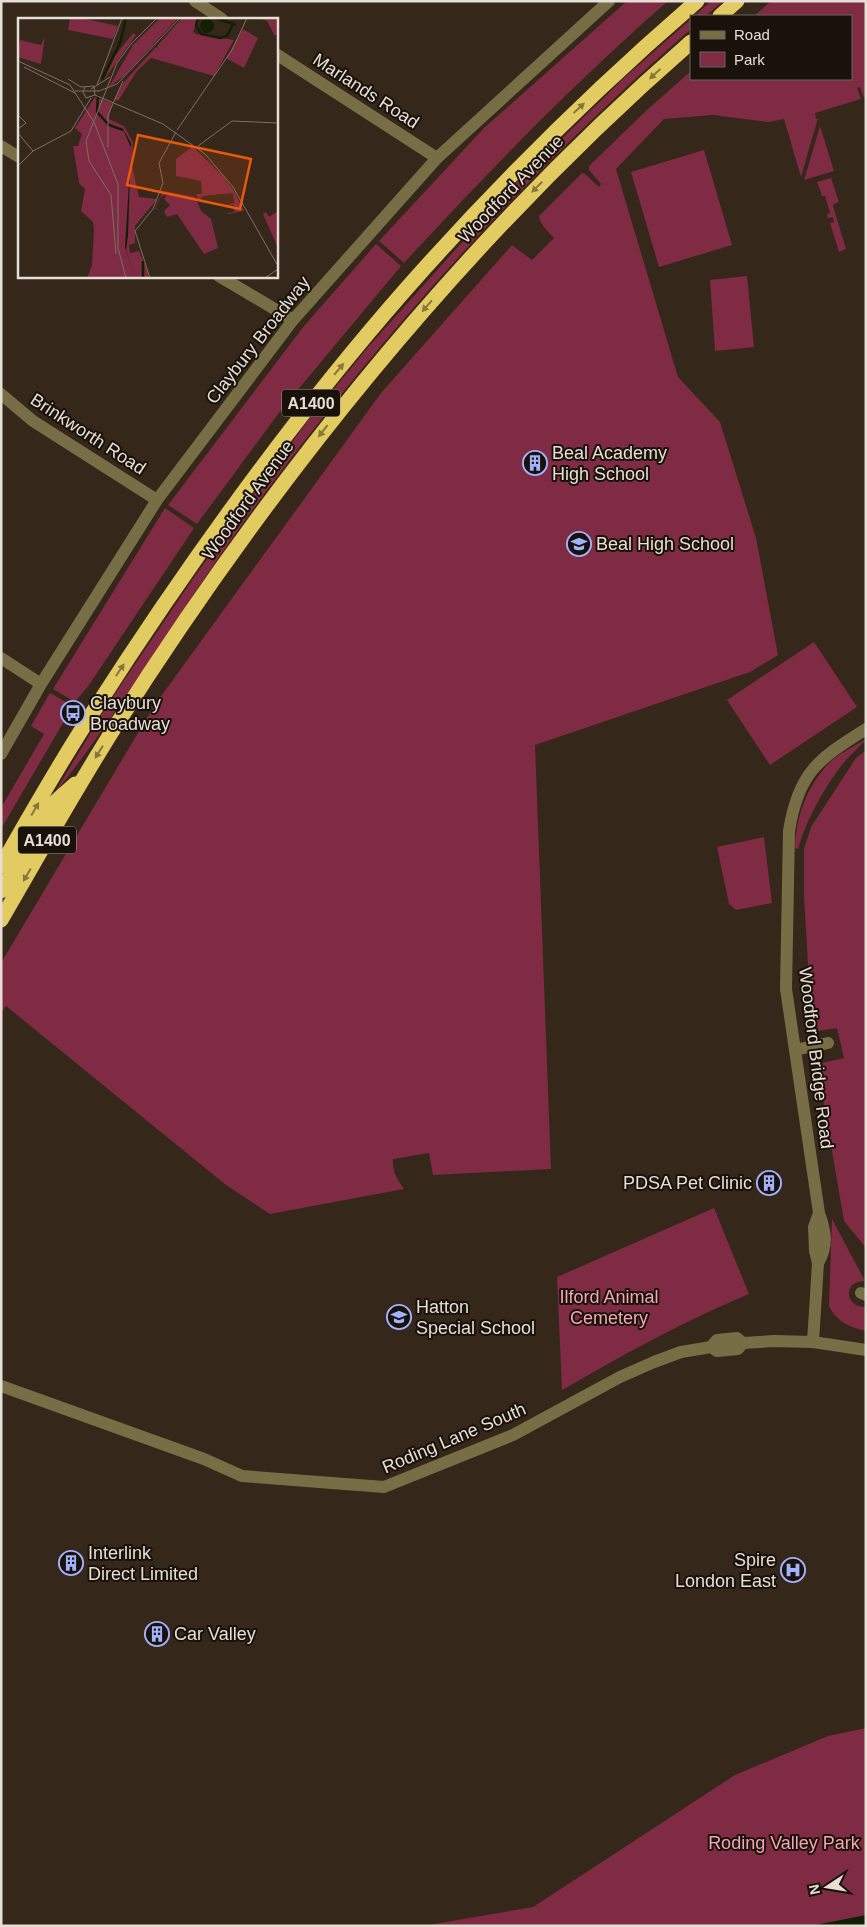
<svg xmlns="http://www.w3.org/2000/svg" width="867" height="1927" viewBox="0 0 867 1927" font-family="Helvetica,sans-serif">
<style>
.green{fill:#7f2b43}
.water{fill:#131f03}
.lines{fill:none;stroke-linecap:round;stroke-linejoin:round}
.minor{stroke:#776e46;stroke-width:12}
.highway{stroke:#e2cc61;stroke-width:15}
.oneway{fill:#87783a}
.labels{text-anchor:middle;stroke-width:4;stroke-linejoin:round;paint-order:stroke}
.shield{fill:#18120b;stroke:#a9a198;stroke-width:1}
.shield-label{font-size:16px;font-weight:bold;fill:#e7ded5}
.street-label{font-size:18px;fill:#e7ded5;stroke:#18120b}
.poi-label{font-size:18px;fill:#e7ded5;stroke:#18120b;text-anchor:start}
.park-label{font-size:18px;fill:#f4a5b5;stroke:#18120b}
.inset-river{fill:none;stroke:#131f03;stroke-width:2.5}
.inset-road{fill:none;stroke:#7c7064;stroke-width:1}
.view{fill:#e8590c;fill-opacity:0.15;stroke:#e8590c;stroke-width:2.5}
.inset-edge{fill:none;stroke:#e7ded5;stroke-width:2.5}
</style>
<rect width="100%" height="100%" fill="#352719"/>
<path class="green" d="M627,1H668C574,83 488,172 404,263L379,241L484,128Z
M711,1H723L706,16H694Z
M771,1H866V97L864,98L860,87L857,88L861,99L815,113L816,119L818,118L801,177L784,119L768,122L713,115L664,119L616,169L678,377L720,422L756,538L778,655L750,672L535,745L551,1169L433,1175L429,1153L393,1159C392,1171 397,1179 404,1189L270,1214L226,1185L6,1006L1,1013V963L154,706L381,393L512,245L532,260L554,238C548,231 540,225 539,216L582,173L585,174L599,187L601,184L589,170V166L648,109L691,71V79H851V16H754Z
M691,19V29C525,174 377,339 248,516C181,608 124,708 52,797L108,704L190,583L256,490L310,418L369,346L508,191L625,77Z
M820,126L834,171L804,180Z
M704,150L732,245L659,267L631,172Z
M831,178L839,202L834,204L833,206L846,249L839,252L830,223L834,222L833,217L828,218L827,214L830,213L825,196H822L817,182Z
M376,244L401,266L281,410L197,524L168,505L304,326Z
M747,276L754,347L715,351L710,280Z
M165,508L194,528L89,685L75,702L53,689Z
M814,642L857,707L770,765L727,700Z
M50,693L73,706L1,829V808L44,734L31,726Z
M864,740L865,741C857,749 848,757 841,766C823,790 806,820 798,849L795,848C796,816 807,786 829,763C838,754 853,747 864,740Z
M866,750V1248L844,1221L817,1064L844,1058L837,1028L812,1032L804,896V849L811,827L856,758Z
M764,837L772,903L736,910L729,904L717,847Z
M714,1208L749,1294C684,1321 623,1355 562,1390L557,1277Z
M832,1219L865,1281C842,1281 845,1308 866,1307V1331C849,1327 837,1322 829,1306Z
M866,1728V1926H423L533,1907L735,1775L828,1736Z"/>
<path class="water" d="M866,1915V1926H810Z"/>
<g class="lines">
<path class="minor" d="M195,1L222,19
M276,54L437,158
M1,146L19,157
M219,276L293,320
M1,394L33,421L157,500
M1,658L41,684
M1,754L41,684L157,500L293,320L437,158L609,1
M795,1050L828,1043
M818,1263C828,1246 826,1232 819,1213L786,989L789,831C798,773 818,759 866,729
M861,1293L866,1295
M813,1342L818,1263L815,1251L814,1227L819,1213
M711,1347L717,1351L738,1349L743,1343
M1,1386L204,1459L242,1476L384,1487L513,1435L620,1377L654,1362L681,1352L711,1347L717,1340L737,1338L743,1343L774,1341L813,1342L866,1350"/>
<path class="highway" d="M720,16L737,1
M1,866C31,814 60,762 93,712C188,564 290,421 406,289C496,187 594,90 697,1
M1,891L56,801L75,784
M1,920C38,856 74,792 113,730C274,476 464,240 691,42"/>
</g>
<defs><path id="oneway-solid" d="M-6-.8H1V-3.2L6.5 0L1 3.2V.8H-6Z" transform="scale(1.25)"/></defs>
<g class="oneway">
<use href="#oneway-solid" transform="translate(655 74) rotate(137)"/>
<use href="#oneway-solid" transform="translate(579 108) rotate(-43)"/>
<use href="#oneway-solid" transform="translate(537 187) rotate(135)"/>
<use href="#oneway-solid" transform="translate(427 306) rotate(131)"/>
<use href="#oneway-solid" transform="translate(339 369) rotate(-50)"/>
<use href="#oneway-solid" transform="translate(323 431) rotate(128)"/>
<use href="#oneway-solid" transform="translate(120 670) rotate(-56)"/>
<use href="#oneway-solid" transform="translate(99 752) rotate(122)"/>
<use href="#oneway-solid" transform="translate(35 809) rotate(-60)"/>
<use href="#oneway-solid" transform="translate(27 875) rotate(120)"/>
</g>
<defs>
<symbol id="building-ring" viewBox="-11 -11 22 22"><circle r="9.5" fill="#18120b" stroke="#a2b2fd" stroke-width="1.5"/><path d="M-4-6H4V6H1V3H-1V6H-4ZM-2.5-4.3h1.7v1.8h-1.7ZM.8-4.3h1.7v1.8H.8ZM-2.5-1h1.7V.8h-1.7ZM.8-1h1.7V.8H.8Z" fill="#a2b2fd"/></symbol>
<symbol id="school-ring" viewBox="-11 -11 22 22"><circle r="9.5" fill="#18120b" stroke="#a2b2fd" stroke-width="1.5"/><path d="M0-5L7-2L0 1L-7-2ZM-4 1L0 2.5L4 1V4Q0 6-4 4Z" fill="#a2b2fd"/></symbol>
<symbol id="bus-ring" viewBox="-11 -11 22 22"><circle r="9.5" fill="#18120b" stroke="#a2b2fd" stroke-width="1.5"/><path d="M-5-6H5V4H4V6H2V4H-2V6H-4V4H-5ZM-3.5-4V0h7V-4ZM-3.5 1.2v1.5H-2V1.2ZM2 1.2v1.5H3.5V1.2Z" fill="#a2b2fd"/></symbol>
<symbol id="hospital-ring" viewBox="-11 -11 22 22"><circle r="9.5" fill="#18120b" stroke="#a2b2fd" stroke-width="1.5"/><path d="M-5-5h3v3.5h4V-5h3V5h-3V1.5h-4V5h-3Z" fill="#a2b2fd"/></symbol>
</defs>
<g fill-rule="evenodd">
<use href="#building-ring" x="521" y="449" width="28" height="28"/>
<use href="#school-ring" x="565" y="530" width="28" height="28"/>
<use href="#bus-ring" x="59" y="699" width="28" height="28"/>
<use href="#building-ring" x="755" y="1169" width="28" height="28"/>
<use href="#school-ring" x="385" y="1303" width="28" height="28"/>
<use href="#building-ring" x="57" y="1549" width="28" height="28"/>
<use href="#hospital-ring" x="779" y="1556" width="28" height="28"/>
<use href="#building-ring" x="143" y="1620" width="28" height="28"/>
</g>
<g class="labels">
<g class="shield">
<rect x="282" y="389.5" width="58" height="27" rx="4"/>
<rect x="18" y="826.5" width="58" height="27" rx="4"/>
</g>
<g class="shield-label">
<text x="311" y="409">A1400</text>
<text x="47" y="846">A1400</text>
</g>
<g class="street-label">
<text transform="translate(366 91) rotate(33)" y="6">Marlands Road</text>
<text transform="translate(511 189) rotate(-46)" y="6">Woodford Avenue</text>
<text transform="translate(258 340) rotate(-52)" y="6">Claybury Broadway</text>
<text transform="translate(88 434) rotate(33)" y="6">Brinkworth Road</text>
<text transform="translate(248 500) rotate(-54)" y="6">Woodford Avenue</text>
<text transform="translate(816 1058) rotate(83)" y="6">Woodford Bridge Road</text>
<text transform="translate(454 1438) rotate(-23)" y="6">Roding Lane South</text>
</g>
<g class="poi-label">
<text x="552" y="459">Beal Academy<tspan x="552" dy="21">High School</tspan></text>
<text x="596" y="550">Beal High School</text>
<text x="90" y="709">Claybury<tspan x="90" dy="21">Broadway</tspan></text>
<text x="752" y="1189" text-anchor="end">PDSA Pet Clinic</text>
<text x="416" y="1313">Hatton<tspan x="416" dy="21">Special School</tspan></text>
<text x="88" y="1559">Interlink<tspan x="88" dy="21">Direct Limited</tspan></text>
<text x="776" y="1566" text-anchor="end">Spire<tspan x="776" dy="21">London East</tspan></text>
<text x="174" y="1640">Car Valley</text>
</g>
<g class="park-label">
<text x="609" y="1303">Ilford Animal<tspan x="609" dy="21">Cemetery</tspan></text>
<text x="784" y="1849">Roding Valley Park</text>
</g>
</g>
<g transform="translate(18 18)">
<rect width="260" height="260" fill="#352719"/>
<path d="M52,0H63L100,8L95,21L50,12ZM142,0H160L106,58L91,69L115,27ZM164,0H180L175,14L178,16L216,22L196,58L133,40L119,53L100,83L96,81L106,64L138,29L141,31L139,28ZM241,0H260V15L257,18L249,3ZM225,11L240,20L226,50L208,40ZM115,15L118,17L86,62L97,38ZM27,18L23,46L0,39L2,22L23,27ZM77,79L94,85L91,101L106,108L115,124L114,148L121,179L139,181L117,208V225L111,227L112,235L121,233L129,251L117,254L129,251L131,260H69L74,247L76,212L75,204L63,193L67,171L61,165L55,128H60L64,116L57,110ZM171,125L205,158L216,173L226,193L210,196L209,195L216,194V187H208L216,185L215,175L185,178L181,182L178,176H184L183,163L158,158V141L174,129ZM146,173L177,179L183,193L193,201L200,230L186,236L159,196L149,199L146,193L152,187L146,181L150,175L142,180L138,190L141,193L138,191L137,190L138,189L140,183L145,174ZM260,193V230L245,196L248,194L251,199Z" fill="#7f2b43"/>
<path d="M182 8a7 7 0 1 1 14 0a7 7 0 1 1-14 0ZM104,109L113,125L110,218L108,232L117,260L107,230L113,130Z" fill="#131f03"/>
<path class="inset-river" d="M180,0L178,7L183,16L202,20L209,18L215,6M198,0L218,7M84,61L102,25L108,0M80,77L79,94L91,107L105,112M125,260V243"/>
<path class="inset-road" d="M0,43L52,67L76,104L100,166V230L108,260M6,49L57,75M50,61L63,69L76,68L77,77L68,80L65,74L67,69M79,67L104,0M73,71L92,59M57,73H81L99,66L162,0M77,77L145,106L187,136L215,169L260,248M0,97L8,105L0,111M159,112L214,32L229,0M0,115L15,133M180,128L214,103L260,105M90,129V97L105,63M0,148L15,133L53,113L73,80M145,165L141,145L158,114M98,236L93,177L71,143L68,123L99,45L113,26L139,0M132,260L117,213L135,191L145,165M247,260L260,251"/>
<path class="view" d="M120,117L233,141L222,191L109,167Z"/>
<rect width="260" height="260" class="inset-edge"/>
</g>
<rect width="867" height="1927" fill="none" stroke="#e7ded5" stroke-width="5"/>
<rect x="690" y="15" width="162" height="65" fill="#18120b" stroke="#6b645c"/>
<rect x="700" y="31" width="25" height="8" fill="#776e46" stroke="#6b645c"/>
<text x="734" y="40" font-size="15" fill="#e7ded5">Road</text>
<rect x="700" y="52" width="25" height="15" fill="#7f2b43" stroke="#6b645c"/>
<text x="734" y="65" font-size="15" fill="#e7ded5">Park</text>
<g transform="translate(827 1887) rotate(258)" stroke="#18120b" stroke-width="4" paint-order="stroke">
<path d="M0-4L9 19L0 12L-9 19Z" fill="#e7ded5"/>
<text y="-8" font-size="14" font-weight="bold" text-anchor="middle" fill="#e7ded5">N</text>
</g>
</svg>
